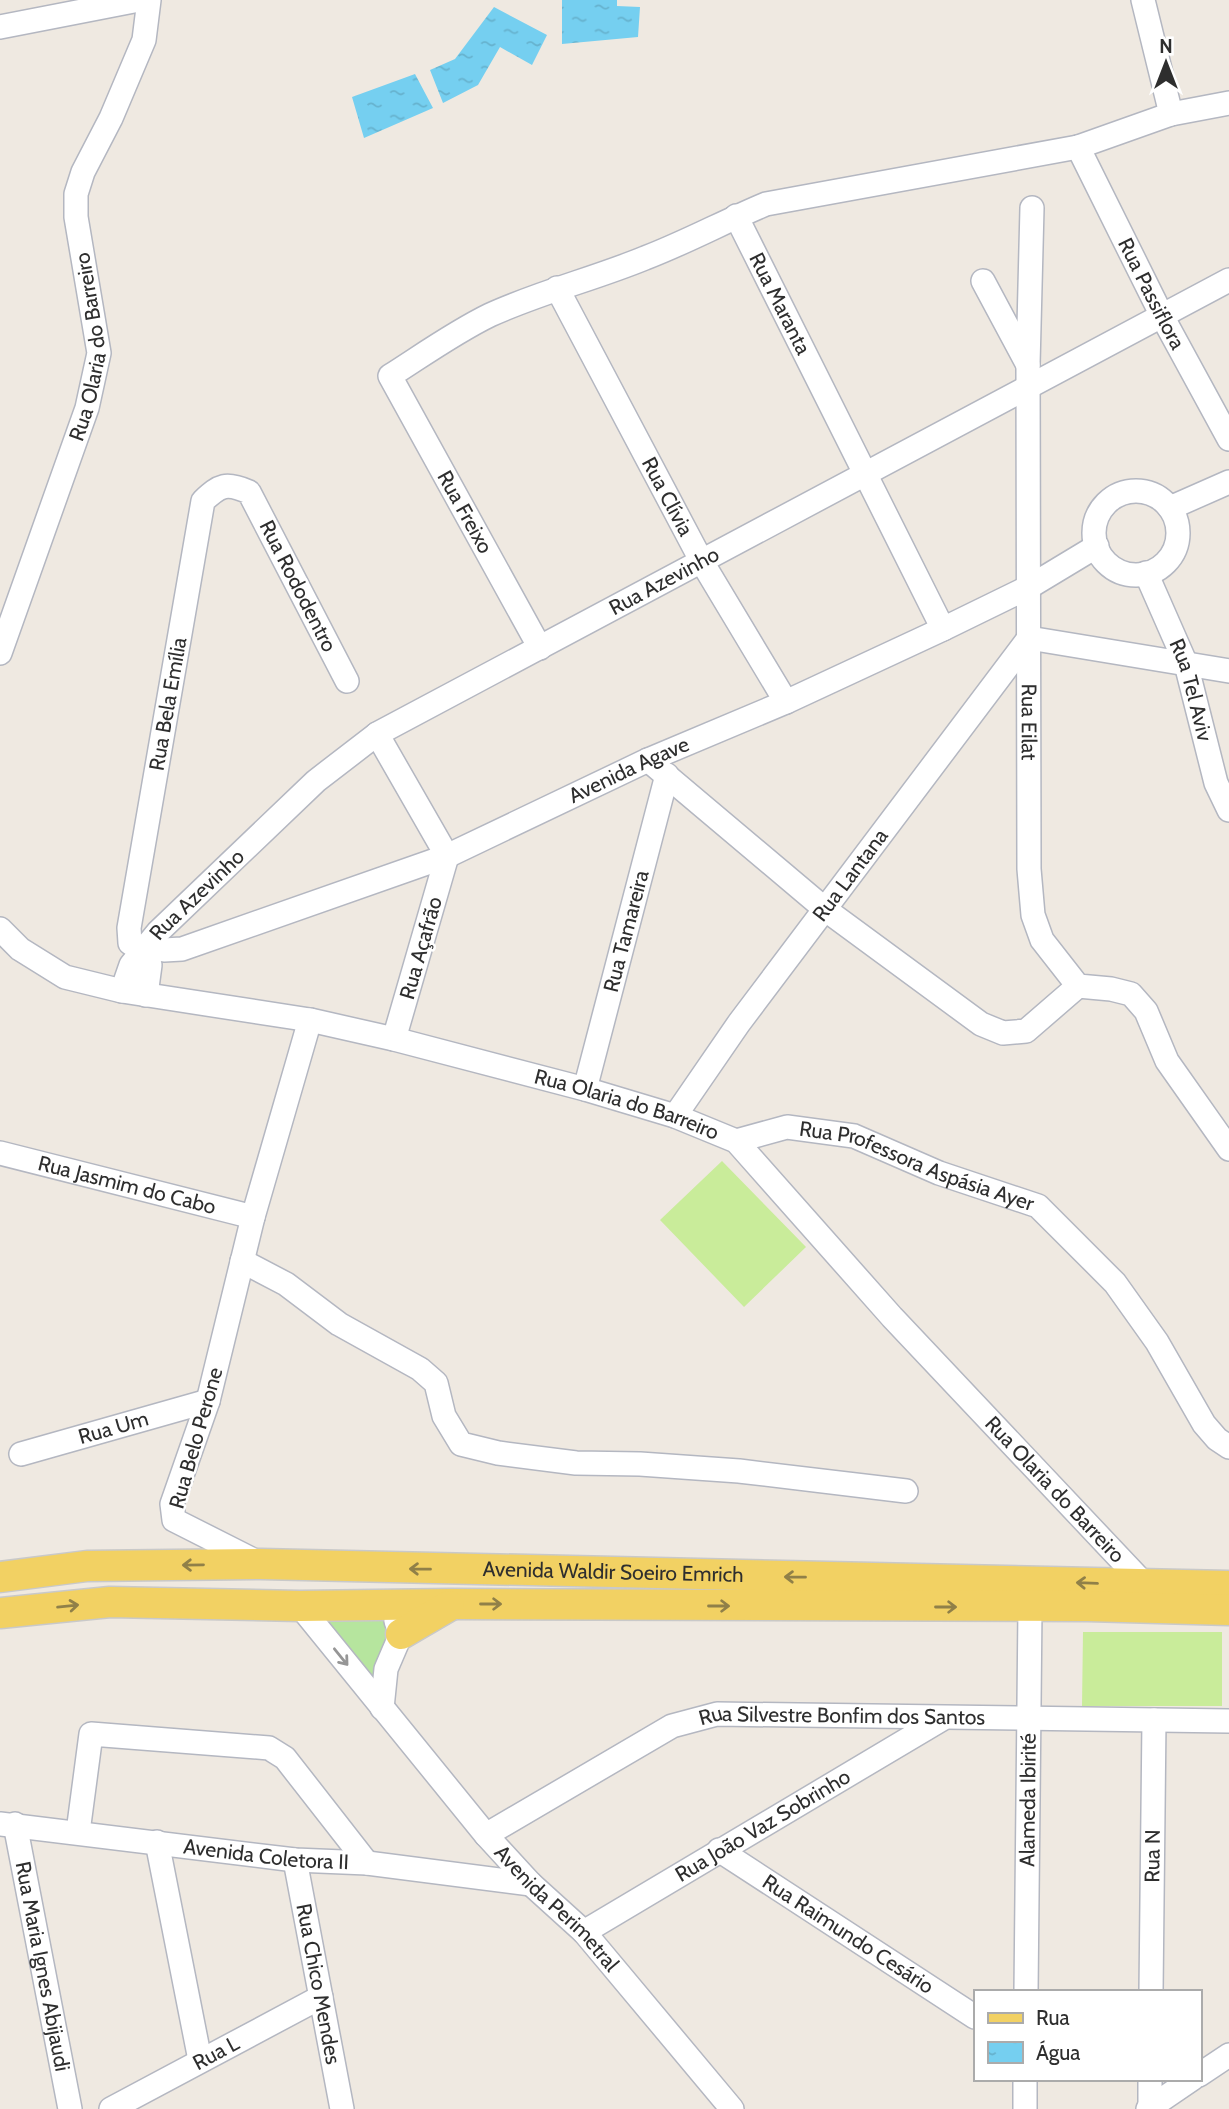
<svg xmlns="http://www.w3.org/2000/svg" width="1229" height="2109" viewBox="0 0 1229 2109" font-family="Cabin,sans-serif">
<style>
.park{fill:#b6e59e}
.pitch{fill:#c9ec9a}
.water{fill:url(#water-ripples)}
.lines{fill:none;stroke-linecap:round;stroke-linejoin:round}
.minor-casing{stroke:#b4b7c1;stroke-width:26}
.major-casing{stroke:#c9c9c9;stroke-width:33}
.minor{stroke:#fff;stroke-width:23}
.major{stroke:#f2d163;stroke-width:30}
.oneway{stroke:#908048}
.oneway2{stroke:#969696}
.labels{text-anchor:middle;stroke-width:5;stroke-linejoin:round;paint-order:stroke}
.street-label{font-size:21px;fill:#2e2e2e;stroke:#fff}
</style>
<defs>
<pattern id="water-ripples" width="26" height="14" patternUnits="userSpaceOnUse" patternTransform="scale(1.75)"><rect width="26" height="14" fill="#75cff0"/><path d="M2 4q2-2 4 0t4 0M15 11q2-2 4 0t4 0" fill="none" stroke="#66b2ce"/></pattern>
</defs>
<rect width="100%" height="100%" fill="#efe9e1"/>
<path class="park" d="M384,1612L393,1632L376,1686L322,1615Z"/>
<path class="pitch" d="M722,1161L806,1247L744,1307L660,1220Z
M1083,1632H1222V1706H1082Z"/>
<path class="water" d="M562,0H617V6L640,7L638,37L562,44Z
M494,7L547,35L532,65L500,47L478,85L443,103L430,70L455,59Z
M415,74L433,108L364,138L352,97Z"/>
<g class="lines">
<defs>
<g id="minor">
<path d="M1143,0L1171,114"/>
<path d="M0,27L139,0"/>
<path id="s1" d="M1078,147L1162,316L1229,439"/>
<path id="s2" d="M1032,208L1028,365L1029,869L1033,915L1042,940L1078,986L1111,989L1131,994L1146,1011L1167,1061L1229,1149"/>
<path id="s3" d="M736,216L943,629"/>
<path d="M983,281L1028,365"/>
<path id="s4" d="M557,288L702,562L786,702"/>
<circle cx="1136" cy="533" r="42"/>
<path d="M1170,508L1229,482"/>
<path id="s5" d="M1146,573L1186,664L1216,783L1229,810"/>
<path d="M540,648L390,376C423,355 455,332 490,315C540,292 594,279 645,258C687,242 725,221 766,204L1078,147L1171,114L1229,103"/>
<path id="s6" d="M0,653L87,408L99,353L76,217V194L83,172L111,118L144,40L149,0"/>
<path id="s7" d="M347,681L249,492C226,482 220,485 203,501L129,928L130,943L133,945L164,950L182,949L447,856L648,760L786,702L943,629L1029,587L1097,546"/>
<path d="M377,734L447,856L394,1039"/>
<path d="M648,760L826,910L981,1024L1003,1033L1026,1031L1078,986"/>
<path id="s8" d="M0,929L20,949L65,977L122,991L310,1020L394,1039L585,1089L675,1116L736,1141L892,1317L1145,1585L1146,1594"/>
<path d="M145,947L150,965L146,995"/>
<path id="s9" d="M122,991L131,965L158,932L316,781L377,734L1229,280"/>
<path id="s10" d="M585,1089L667,775"/>
<path id="s11" d="M675,1116L739,1023L1029,638L1229,671"/>
<path id="s12" d="M736,1141L787,1127L854,1136L939,1173L1038,1206L1115,1283L1157,1342L1204,1424L1217,1439L1229,1447"/>
<path id="s13" d="M0,1153L253,1217"/>
<path d="M242,1261L286,1284L339,1324L420,1369L436,1383L444,1416L461,1444L498,1453L576,1463L640,1464L739,1471L906,1491"/>
<path id="s14" d="M21,1454L208,1401"/>
<path d="M261,1564L174,1520L172,1504L208,1401L253,1217L310,1020"/>
<path id="s15" d="M300,1606L486,1835L531,1884L584,1932L732,2109"/>
<path d="M382,1708L386,1669L401,1634L396,1621"/>
<path id="s16" d="M0,1824L295,1860L367,1863L531,1884"/>
<path id="s17" d="M15,1824L70,2109"/>
<path d="M78,1832L91,1734L269,1748L285,1758L367,1863"/>
<path id="s18" d="M486,1835L672,1726L717,1714L1229,1721"/>
<path d="M157,1842L200,2060"/>
<path id="s19" d="M719,1850L975,2017"/>
<path id="s20" d="M295,1860L342,2109"/>
<path id="s21" d="M584,1932L942,1719"/>
<path id="s22" d="M1026,1992L1030,1608"/>
<path id="s23" d="M1151,1992L1154,1720"/>
<path d="M1199,2075L1229,2055"/>
<path d="M1025,2079V2109"/>
<path d="M1150,2107V2079"/>
<path id="s24" d="M111,2109L321,1997"/>
<path d="M1148,2109L1192,2079"/>
</g>
<g id="major">
<path id="s25" d="M0,1577L87,1566L261,1564L1229,1586"/>
<path d="M0,1613L110,1602L300,1606L451,1604L1088,1606L1229,1610"/>
<path d="M401,1634L449,1606"/>
</g>
</defs>
<use href="#minor" class="minor-casing"/>
<use href="#major" class="major-casing"/>
<use href="#minor" class="minor"/>
<use href="#major" class="major"/>
</g>
<defs><path id="oneway-shaft" d="M-6 0H5M1.5-3L5.5 0L1.5 3" fill="none" stroke-width="1.6" stroke-linecap="round" stroke-linejoin="round" transform="scale(1.75)"/></defs>
<g class="oneway">
<use href="#oneway-shaft" transform="translate(193 1565) rotate(179)"/>
<use href="#oneway-shaft" transform="translate(420 1569) rotate(-179)"/>
<use href="#oneway-shaft" transform="translate(795 1577) rotate(-179)"/>
<use href="#oneway-shaft" transform="translate(1087 1583) rotate(-178)"/>
<use href="#oneway-shaft" transform="translate(491 1604)"/>
<use href="#oneway-shaft" transform="translate(68 1606) rotate(-6)"/>
<use href="#oneway-shaft" transform="translate(719 1606)"/>
<use href="#oneway-shaft" transform="translate(946 1607)"/>
</g>
<use class="oneway2" href="#oneway-shaft" transform="translate(341 1657) rotate(51)"/>
<g class="labels">
<g class="street-label">
<text dy="7" stroke="none"><textPath href="#s1" startOffset="164">Rua Passiflora</textPath></text>
<text dy="7" stroke="none"><textPath href="#s3" startOffset="98">Rua Maranta</textPath></text>
<text dy="7" stroke="none"><textPath href="#s6" startOffset="322">Rua Olaria do Barreiro</textPath></text>
<text dy="7" stroke="none"><textPath href="#s4" startOffset="236">Rua Clívia</textPath></text>
<text transform="translate(465 512) rotate(61)" y="7">Rua Freixo</text>
<text dy="7" stroke="none"><textPath href="#s9" startOffset="691">Rua Azevinho</textPath></text>
<text transform="translate(298 586) rotate(63)" y="7">Rua Rododentro</text>
<text dy="7" stroke="none"><textPath href="#s5" startOffset="126">Rua Tel Aviv</textPath></text>
<text transform="translate(168 704) rotate(-80)" y="7">Rua Bela Emília</text>
<text dy="7" stroke="none"><textPath href="#s2" startOffset="514">Rua Eilat</textPath></text>
<text dy="7" stroke="none"><textPath href="#s7" startOffset="1248">Avenida Agave</textPath></text>
<text dy="7" stroke="none"><textPath href="#s11" startOffset="298">Rua Lantana</textPath></text>
<text dy="7" stroke="none"><textPath href="#s9" startOffset="124">Rua Azevinho</textPath></text>
<text dy="7" stroke="none"><textPath href="#s10" startOffset="163">Rua Tamareira</textPath></text>
<text transform="translate(421 948) rotate(-74)" y="7">Rua Açafrão</text>
<text dy="7" stroke="none"><textPath href="#s8" startOffset="658">Rua Olaria do Barreiro</textPath></text>
<text dy="7" stroke="none"><textPath href="#s12" startOffset="189">Rua Professora Aspásia Ayer</textPath></text>
<text dy="7" stroke="none"><textPath href="#s13" startOffset="131">Rua Jasmim do Cabo</textPath></text>
<text dy="7" stroke="none"><textPath href="#s14" startOffset="96">Rua Um</textPath></text>
<text transform="translate(196 1438) rotate(-74)" y="7">Rua Belo Perone</text>
<text dy="7" stroke="none"><textPath href="#s8" startOffset="1246">Rua Olaria do Barreiro</textPath></text>
<text dy="7" stroke="none"><textPath href="#s25" startOffset="614">Avenida Waldir Soeiro Emrich</textPath></text>
<text dy="7" stroke="none"><textPath href="#s18" startOffset="387">Rua Silvestre Bonfim dos Santos</textPath></text>
<text dy="7" stroke="none"><textPath href="#s22" startOffset="192">Alameda Ibirité</textPath></text>
<text dy="7" stroke="none"><textPath href="#s21" startOffset="208">Rua João Vaz Sobrinho</textPath></text>
<text dy="7" stroke="none"><textPath href="#s16" startOffset="268">Avenida Coletora II</textPath></text>
<text dy="7" stroke="none"><textPath href="#s23" startOffset="136">Rua N</textPath></text>
<text dy="7" stroke="none"><textPath href="#s15" startOffset="397">Avenida Perimetral</textPath></text>
<text dy="7" stroke="none"><textPath href="#s19" startOffset="154">Rua Raimundo Cesário</textPath></text>
<text dy="7" stroke="none"><textPath href="#s17" startOffset="145">Rua Maria Ignes Abijaudi</textPath></text>
<text dy="7" stroke="none"><textPath href="#s20" startOffset="126">Rua Chico Mendes</textPath></text>
<text dy="7" stroke="none"><textPath href="#s24" startOffset="119">Rua L</textPath></text>
</g>
</g>
<rect x="974" y="1990" width="228" height="91" fill="#ffffff" stroke="#ababab" stroke-width="2"/>
<rect x="988" y="2013" width="35" height="10" fill="#f2d163" stroke="#ababab" stroke-width="2"/>
<text x="1036" y="2025" font-size="21" fill="#2e2e2e">Rua</text>
<rect x="988" y="2042" width="35" height="21" fill="url(#water-ripples)" stroke="#ababab" stroke-width="2"/>
<text x="1036" y="2060" font-size="21" fill="#2e2e2e">Água</text>
<g transform="translate(1166 63)" stroke="#ffffff" stroke-width="5" paint-order="stroke">
<path d="M0-5L12 26L0 18L-12 26Z" fill="#2e2e2e"/>
<text y="-10" font-size="19" font-weight="bold" text-anchor="middle" fill="#2e2e2e">N</text>
</g>
</svg>
